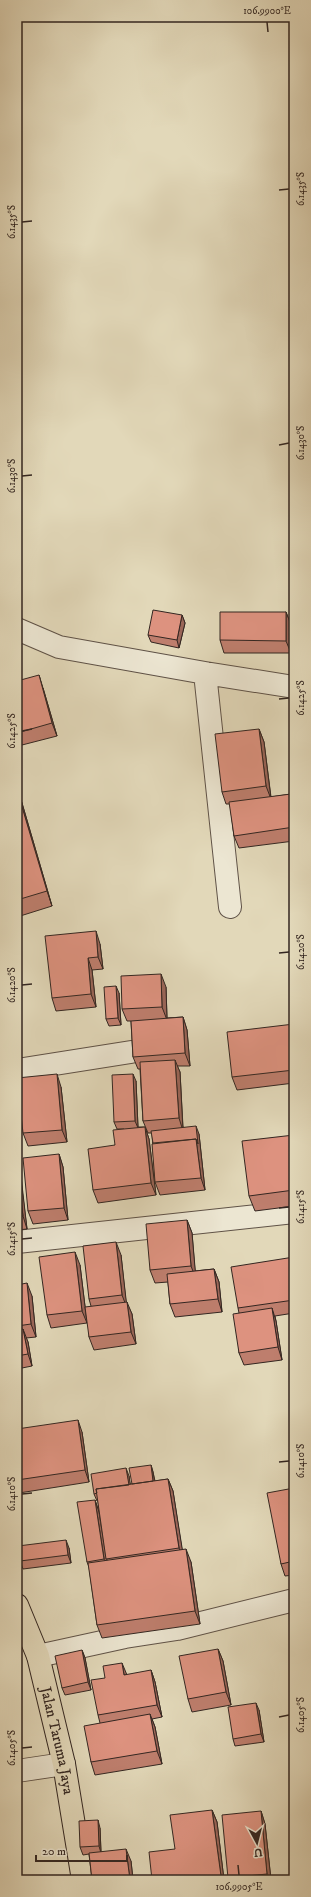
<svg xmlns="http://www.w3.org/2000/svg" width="311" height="1897" viewBox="0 0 311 1897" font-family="'IM FELL DW Pica',serif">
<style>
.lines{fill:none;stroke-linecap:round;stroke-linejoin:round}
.minor-casing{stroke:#5f5247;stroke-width:24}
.major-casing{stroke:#332621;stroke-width:24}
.minor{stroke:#ece6d2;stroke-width:22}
.major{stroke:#e2d8b9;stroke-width:22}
.wall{fill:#be7e6d;stroke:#332621}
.shaded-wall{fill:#9b6659;stroke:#332621}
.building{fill:#dd927f;stroke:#332621}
.ticks{fill:none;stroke:#332621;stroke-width:1.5}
.labels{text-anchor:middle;stroke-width:3;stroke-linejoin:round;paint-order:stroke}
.street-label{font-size:15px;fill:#332621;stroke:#ece6d2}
.neatline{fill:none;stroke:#332621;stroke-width:1.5}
.ticks-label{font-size:10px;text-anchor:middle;fill:#332621}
</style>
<rect width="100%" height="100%" fill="#e2d8b9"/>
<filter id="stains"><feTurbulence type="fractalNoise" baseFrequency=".005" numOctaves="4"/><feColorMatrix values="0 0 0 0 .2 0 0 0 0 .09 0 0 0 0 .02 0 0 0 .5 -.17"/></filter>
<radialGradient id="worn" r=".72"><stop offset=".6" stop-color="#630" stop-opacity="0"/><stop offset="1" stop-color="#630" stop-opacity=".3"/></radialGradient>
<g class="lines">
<defs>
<path id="minor" d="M17,629L59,647L205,673L294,687
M205,673L230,907
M17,1070L131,1052
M17,1242L294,1212
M38,1656L125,1637L177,1629L294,1600
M17,1771L64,1764"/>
<g id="major">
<path id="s1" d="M17,1605L38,1656L64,1764L83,1880"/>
</g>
</defs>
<use href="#minor" class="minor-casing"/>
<use href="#major" class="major-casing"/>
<use href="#minor" class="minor"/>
<use href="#major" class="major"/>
</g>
<path class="wall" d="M286,612L291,625V653H224L220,640Z
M182,615L185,623L179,648L151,642L148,635Z
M43,688L57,736L22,745L17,732Z
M259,729L264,742L271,797L291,794L294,804V841L239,848L234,836L230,804H226L222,792Z
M17,786L52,906L17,917Z
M100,944L103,969L92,970L96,1007L56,1011L52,998Z
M166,987L167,1018L183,1017L187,1030L190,1066H177L180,1072L183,1127L199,1134L205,1190L160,1195L155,1182L152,1133H148L143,1121L140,1069H138L133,1057L131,1021H127L122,1009Z
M119,993L121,1025L109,1026L106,1019Z
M294,1024V1083L237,1090L232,1077Z
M136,1081L138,1127H145L149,1139L156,1195L98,1203L93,1190L115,1145L124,1129H117L114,1122Z
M61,1087L67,1142L28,1146L23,1133Z
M294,1135V1206L255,1211L249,1196Z
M17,1149L27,1229L17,1230Z
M59,1154L63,1167L68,1220L33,1224L28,1211Z
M187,1220L192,1233L195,1271L214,1269L219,1282L222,1312L175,1317L170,1304L168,1282L155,1283L150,1270Z
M121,1255L126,1302L132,1314L136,1344L94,1350L89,1337L91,1306L89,1299Z
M294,1257V1313L275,1316L276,1321L282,1360L244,1365L239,1353V1313L238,1308Z
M80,1265L87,1323L51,1328L47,1315Z
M17,1285L32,1296L36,1337L26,1338L28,1342L32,1366L17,1369Z
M17,1429L82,1432L89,1482L19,1493L17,1488Z
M151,1465L153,1472L155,1481L168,1479L173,1491L182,1550L191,1562L200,1624L102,1638L97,1625L89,1567L87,1562L95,1500L99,1512L98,1501H97L94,1494L129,1476L130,1484H132Z
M294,1488V1575L285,1576L281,1564Z
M69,1548L71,1563L23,1569L20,1561Z
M218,1649L223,1661L231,1705L192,1712L188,1699Z
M82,1650L85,1658L91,1690L65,1695L62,1688Z
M151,1670L155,1682L162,1717L152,1719L155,1727L162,1764L95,1775L91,1762L100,1723L98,1715Z
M259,1710L264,1742L235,1746L233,1739Z
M17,1716L20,1750H17Z
M212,1810L217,1822L224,1880H152L175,1849Z
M261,1811L265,1824L271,1880H228V1878Z
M17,1819L20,1849H17Z
M100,1828L101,1852L131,1861L133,1880H92L89,1854L83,1855L80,1847Z"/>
<path class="shaded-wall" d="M286,612L291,625V653L286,641Z
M182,615L185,623L179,648L177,640Z
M39,675L43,688L57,736L52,723Z
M259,729L264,742L271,799L266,786Z
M17,786L52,906L47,891L17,790Z
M291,794L294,804V819Z
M96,931L100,944L103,969L98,957Z
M88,958L92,970L96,1007L91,994Z
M161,974L166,987L167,1020L162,1007Z
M116,986L119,993L121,1025L118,1018Z
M183,1017L187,1030L190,1066L185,1053Z
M175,1060L180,1072L183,1131L179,1118Z
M57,1074L61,1087L67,1142L62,1130Z
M133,1074L136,1081L138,1128L135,1121Z
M196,1126L199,1134L205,1190L201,1178L196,1139Z
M145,1127L149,1139L156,1195L151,1183Z
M17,1149L18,1150L27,1229L23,1216L17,1170Z
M59,1154L63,1167L68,1220L64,1208Z
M187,1220L192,1233L196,1279L191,1266Z
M116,1242L121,1255L127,1308L122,1295Z
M75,1252L80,1265L87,1323L82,1311Z
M214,1269L219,1282L222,1312L218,1299Z
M27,1283L32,1296L36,1337L31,1324Z
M127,1302L132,1314L136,1344L131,1332Z
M272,1308L276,1321L282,1360L278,1347Z
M23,1329L28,1342L32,1366L28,1354Z
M78,1420L82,1432L89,1482L85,1470Z
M151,1465L153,1472L156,1490L153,1483Z
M126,1468L129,1476L132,1496L129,1488Z
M168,1479L173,1491L184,1560L179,1548Z
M95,1500L99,1512L109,1572L104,1559Z
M66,1540L69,1548L71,1563L68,1555Z
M186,1549L191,1562L200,1624L195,1611Z
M218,1649L223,1661L231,1705L226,1692Z
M82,1650L85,1658L91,1690L88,1682Z
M122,1663L127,1675H124Z
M151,1670L155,1682L162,1717L157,1705Z
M256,1703L259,1710L264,1742L261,1734Z
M150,1714L155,1727L162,1764L157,1751Z
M17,1716L20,1750L17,1742Z
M212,1810L217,1822L224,1880H222L221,1876Z
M261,1811L265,1824L271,1880H269L267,1874Z
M17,1819L20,1849L17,1841Z
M98,1820L100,1828L101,1853L99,1846Z
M126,1849L131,1861L133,1880H130Z"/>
<path class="building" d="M153,610L182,615L177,640L148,635Z
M220,612H286V641L220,640Z
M39,675L52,723L17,733V681Z
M259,729L266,786L222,792L215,734Z
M17,790L47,891L17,900Z
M291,794L294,819V827L234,836L229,802Z
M96,931L98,957L88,958L91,994L52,998L45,936Z
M161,974L162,1007L122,1009L121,976Z
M116,986L118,1018L106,1019L104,987Z
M183,1017L185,1053L133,1057L131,1021Z
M294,1024V1070L232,1077L227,1032Z
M175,1060L179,1118L143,1121L140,1062Z
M57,1074L62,1130L23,1133L17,1078Z
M133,1074L135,1121L114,1122L112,1075Z
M196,1126L198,1144L196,1139L153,1143L151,1131Z
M145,1127L151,1183L93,1190L88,1149L115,1145L113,1130Z
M294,1135V1190L249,1196L242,1141Z
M196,1139L201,1178L155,1182L152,1144Z
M59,1154L64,1208L28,1211L23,1158Z
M17,1170L23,1216L17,1217Z
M187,1220L191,1266L150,1270L146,1224Z
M116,1242L122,1295L89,1299L83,1246Z
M75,1252L82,1311L47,1315L39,1257Z
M294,1257V1300L238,1308L231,1267Z
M214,1269L218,1299L170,1304L167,1274Z
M27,1283L31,1324L17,1326V1285Z
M127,1302L131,1332L89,1337L85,1307Z
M272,1308L278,1347L239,1353L233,1314Z
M23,1329L28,1354L17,1356V1330Z
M78,1420L85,1470L17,1480V1429Z
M151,1465L153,1481L132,1484L129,1468Z
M126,1468L129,1485L96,1489L97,1493L94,1494L91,1474Z
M168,1479L179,1548L106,1559L96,1489Z
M294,1488V1561L281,1564L267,1493Z
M95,1500L104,1559L87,1562L77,1502Z
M66,1540L68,1555L20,1561L18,1546Z
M186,1549L195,1611L97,1625L88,1563Z
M290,1601H294V1638Z
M218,1649L226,1692L188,1699L179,1656Z
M82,1650L88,1682L62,1688L55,1656Z
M122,1663L124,1675L151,1670L157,1705L98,1715L91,1680L105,1678L103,1666Z
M256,1703L261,1734L233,1739L228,1707Z
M150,1714L157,1751L91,1762L84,1726Z
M212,1810L221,1876L189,1880H152L149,1852L175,1849L170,1815Z
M261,1811L267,1874L228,1878L222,1815Z
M98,1820L99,1846L80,1847L79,1821Z
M126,1849L130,1880H92L89,1853Z"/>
<path class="ticks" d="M267,22L268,32M279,190L289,189M22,222L32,221M279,445L289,443M22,476L32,475M279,699L289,698M22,731L32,729M279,953L289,952M22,985L32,984M279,1208L289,1207M22,1239L32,1238M279,1462L289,1461M22,1494L32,1493M279,1717L289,1715M22,1748L32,1747M238,1865L239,1875"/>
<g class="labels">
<g class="street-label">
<text dy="5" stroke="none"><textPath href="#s1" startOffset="142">Jalan Taruma Jaya</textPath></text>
</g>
</g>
<rect width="311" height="1897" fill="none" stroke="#e2d8b9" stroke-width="44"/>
<g transform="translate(257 1843) rotate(173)" stroke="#ece6d2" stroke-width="3" paint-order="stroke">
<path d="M0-3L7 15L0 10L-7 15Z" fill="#332621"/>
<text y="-6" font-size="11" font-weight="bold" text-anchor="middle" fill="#332621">U</text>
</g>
<path d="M36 1855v6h91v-6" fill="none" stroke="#332621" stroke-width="2"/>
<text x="42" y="1855" font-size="12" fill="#332621" stroke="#ece6d2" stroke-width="3" paint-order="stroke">20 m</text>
<rect x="22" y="22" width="267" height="1853" class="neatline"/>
<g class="ticks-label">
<text x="267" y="14">106.9900°E</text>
<text transform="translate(300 189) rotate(-90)" y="4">6.1435°S</text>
<text transform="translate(11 222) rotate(-90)" y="4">6.1435°S</text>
<text transform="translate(300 443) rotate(-90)" y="4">6.1430°S</text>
<text transform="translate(11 476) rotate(-90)" y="4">6.1430°S</text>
<text transform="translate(300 698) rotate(-90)" y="4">6.1425°S</text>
<text transform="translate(11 731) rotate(-90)" y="4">6.1425°S</text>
<text transform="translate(300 952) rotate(-90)" y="4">6.1420°S</text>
<text transform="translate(11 985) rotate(-90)" y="4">6.1420°S</text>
<text transform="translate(300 1207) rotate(-90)" y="4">6.1415°S</text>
<text transform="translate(11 1239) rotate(-90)" y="4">6.1415°S</text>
<text transform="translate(300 1461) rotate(-90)" y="4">6.1410°S</text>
<text transform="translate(11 1494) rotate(-90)" y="4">6.1410°S</text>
<text transform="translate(300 1715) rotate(-90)" y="4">6.1405°S</text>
<text transform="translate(11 1748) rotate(-90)" y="4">6.1405°S</text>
<text x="239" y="1890">106.9905°E</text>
</g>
<rect width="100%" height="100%" filter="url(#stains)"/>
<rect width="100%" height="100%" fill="url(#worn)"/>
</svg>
